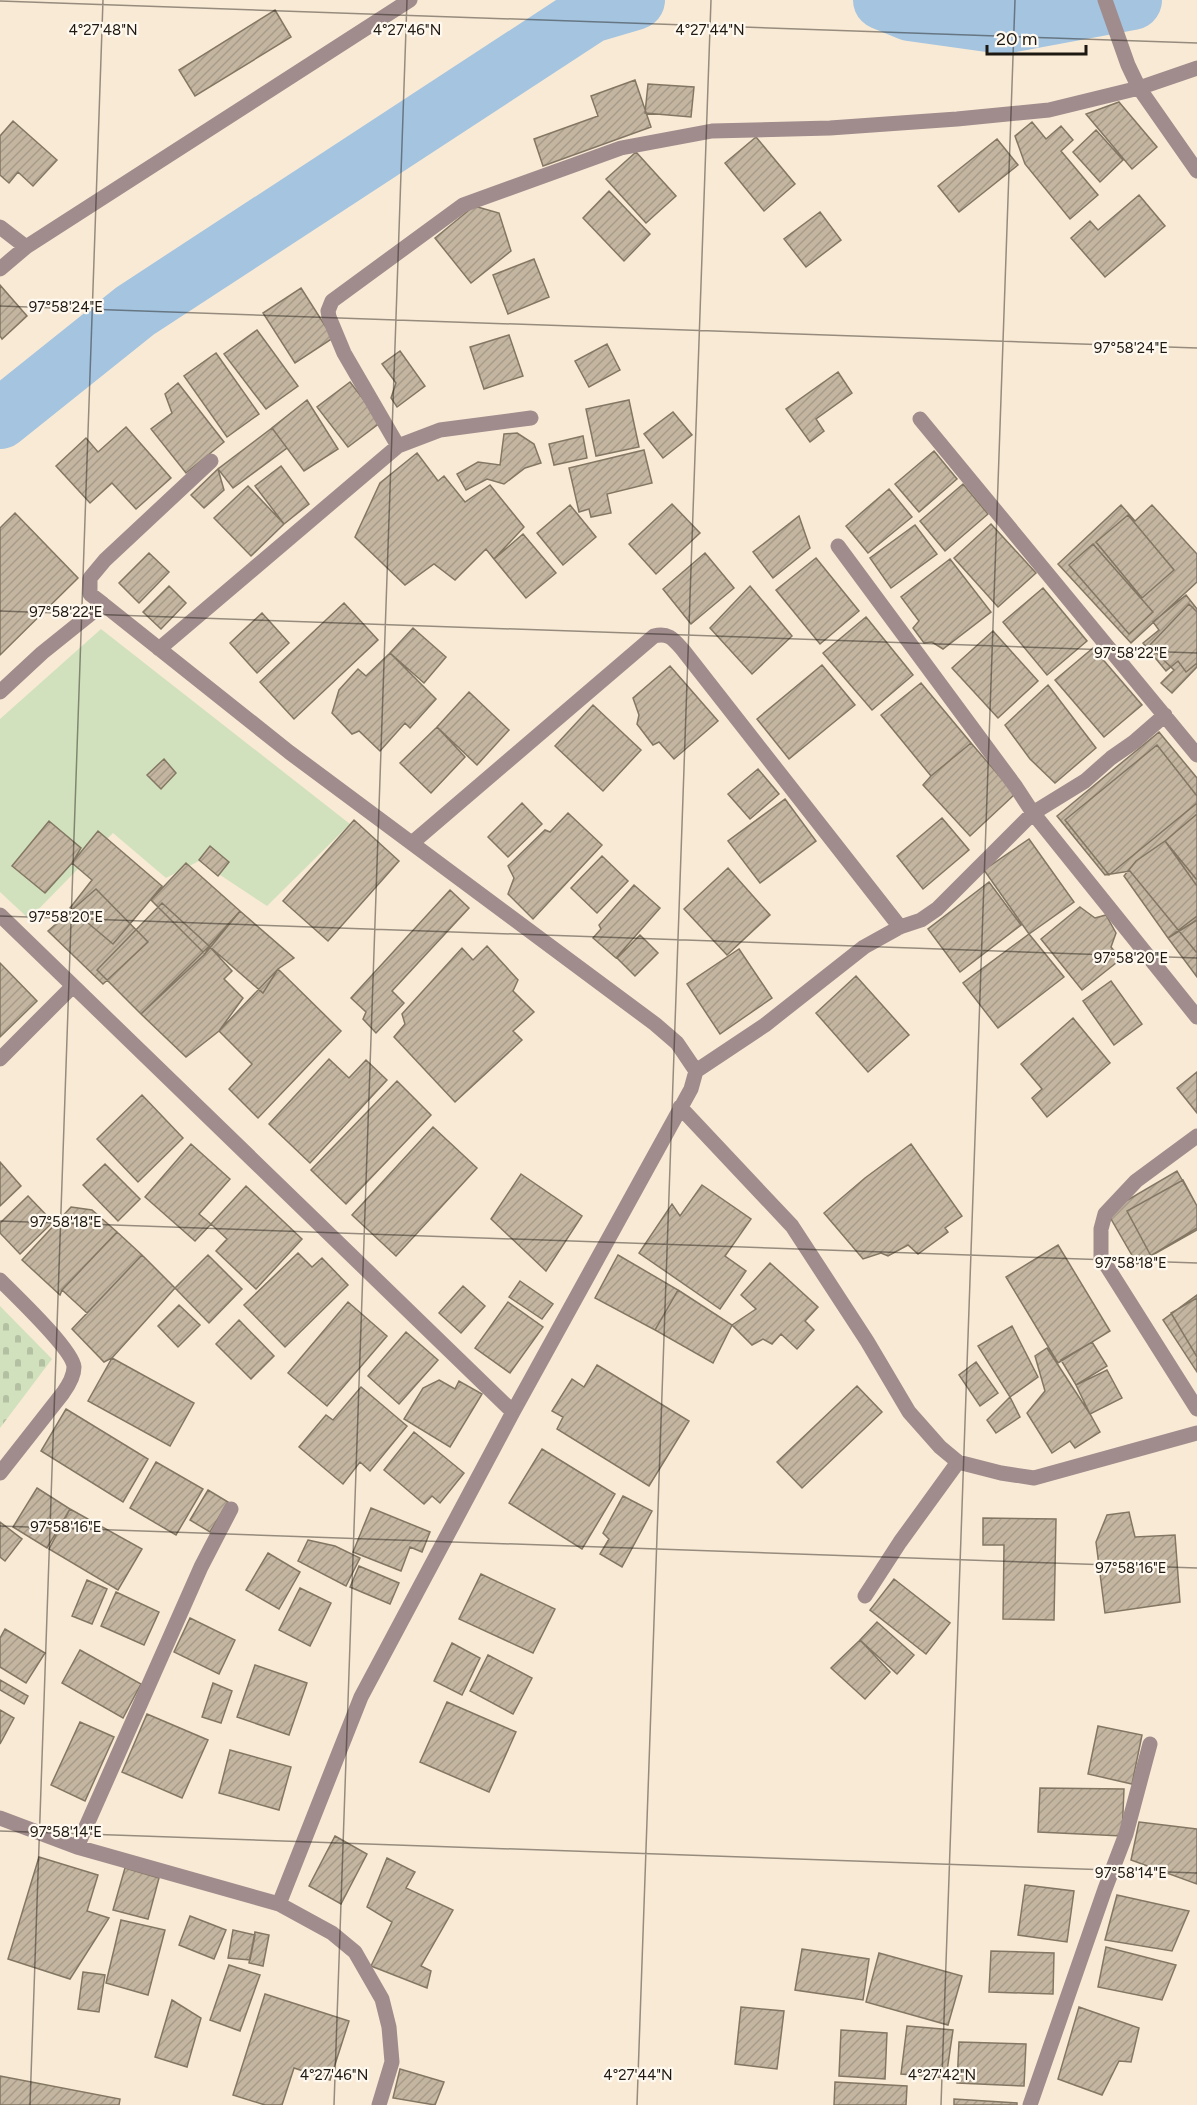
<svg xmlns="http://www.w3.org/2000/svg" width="1197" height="2105" viewBox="0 0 1197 2105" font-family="Figtree,sans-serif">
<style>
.green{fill:#d1e1bd}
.cemetery{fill:url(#cemetery-stones)}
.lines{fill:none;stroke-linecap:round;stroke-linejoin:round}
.river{stroke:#a4c4e0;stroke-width:60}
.building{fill:url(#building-hatch);stroke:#837763;stroke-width:1.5}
.lane{stroke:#a08c8c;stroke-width:15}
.street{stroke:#a08c8c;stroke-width:15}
.ticks{fill:none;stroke:#1d1811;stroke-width:1.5;stroke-opacity:0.45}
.ticks-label{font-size:15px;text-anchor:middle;fill:#1d1811;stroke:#fff9f0;stroke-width:4.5;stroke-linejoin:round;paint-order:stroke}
</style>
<defs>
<pattern id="cemetery-stones" width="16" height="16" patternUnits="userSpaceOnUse" patternTransform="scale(1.5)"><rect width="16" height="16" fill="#d1e1bd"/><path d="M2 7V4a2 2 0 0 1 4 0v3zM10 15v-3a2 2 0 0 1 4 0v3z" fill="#b3c0a1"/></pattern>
<pattern id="building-hatch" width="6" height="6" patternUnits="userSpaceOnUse" patternTransform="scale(1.5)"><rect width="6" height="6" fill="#c3b5a0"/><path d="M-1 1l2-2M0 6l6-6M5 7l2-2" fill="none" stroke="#a79b89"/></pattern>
</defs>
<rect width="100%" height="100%" fill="#f9ead5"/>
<path class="green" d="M101,629L350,824L267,906L199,861L166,878L113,833L29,919L0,892V719Z"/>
<path class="cemetery" d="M0,1306L52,1359L0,1428Z"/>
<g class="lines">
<path class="river" d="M883,0L910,11L1003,24L1132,0
M0,419L135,311L591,13L635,0"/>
</g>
<path class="building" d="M275,10L291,37L195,96L179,70Z
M635,80L651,127L543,166L534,139L598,116L591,96Z
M648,84L694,87L691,117L645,113Z
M1119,102L1157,147L1132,169L1086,114Z
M13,121L57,160L33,186L18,172L9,183L0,175V136Z
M1032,122L1046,139L1061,126L1073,140L1061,151L1098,195L1070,219L1025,164L1015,136Z
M1096,130L1123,160L1100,182L1073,152Z
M756,137L795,184L764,211L725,163Z
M997,139L1018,165L959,212L938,186Z
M636,152L676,196L646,223L606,179Z
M609,191L650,234L624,261L583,218Z
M1139,195L1165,226L1105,277L1071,238L1090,221L1098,230Z
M474,206L499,213L511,251L471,283L435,238Z
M820,212L841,240L806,267L784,239Z
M534,259L549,297L508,314L493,275Z
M0,285L27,316L2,339L0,336Z
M301,288L333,338L295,363L263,313Z
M257,330L298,386L266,409L224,354Z
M509,335L523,376L484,389L470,347Z
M607,344L620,370L589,387L575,361Z
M400,351L425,386L397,407L391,398L396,383L382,364Z
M216,353L259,414L227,437L184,376Z
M838,372L852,393L816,419L824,431L810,442L786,409Z
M350,382L381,422L348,447L317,407Z
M178,383L224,442L186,473L151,429L172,413L165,394Z
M307,400L338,449L304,471L272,428Z
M629,400L639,447L596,456L586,409Z
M673,412L692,435L663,458L644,434Z
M126,427L171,478L136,509L112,483L90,503L56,466L86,438L98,452Z
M272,428L287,448L233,488L218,469Z
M517,433L534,444L541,463L525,468L504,484L487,479L466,490L457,474L478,462L500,465L504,434Z
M583,436L587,458L554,465L549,444Z
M644,450L652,483L607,494L611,513L591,517L589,509L579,512L569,468Z
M934,451L957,479L919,512L895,484Z
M417,453L438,481L444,476L465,502L490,485L524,527L494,559L486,549L455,580L434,564L405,585L355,537L380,483Z
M281,466L309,504L284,524L255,486Z
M218,469L224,490L204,508L191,495Z
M963,484L988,514L945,551L920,521Z
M248,486L284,524L251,556L214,518Z
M889,489L912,517L868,553L846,526Z
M672,504L700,533L656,574L629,544Z
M570,505L596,537L563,565L537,533Z
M1121,505L1135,521L1152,505L1197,554V582L1131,643L1058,564Z
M15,513L78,578L0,655V528Z
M1128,515L1174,570L1142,598L1096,542Z
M799,516L810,548L773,578L753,552Z
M991,524L1036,573L998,607L954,558Z
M915,525L937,554L891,588L870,558Z
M523,534L556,573L526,598L494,559Z
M1093,544L1153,612L1129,634L1069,565Z
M149,553L169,572L139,603L119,583Z
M705,553L734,588L691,624L663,589Z
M816,558L859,611L820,644L776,590Z
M950,559L991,612L943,649L932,642L924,643L913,628L919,621L901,597Z
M169,586L186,603L161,629L143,612Z
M750,586L792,636L752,674L710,628Z
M1043,588L1087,641L1047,675L1003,622Z
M1186,595L1197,609V663L1186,672L1178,661L1166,671L1143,643L1159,630L1153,622Z
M344,603L378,640L294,719L260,682Z
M1189,604L1197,612V667L1172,693L1161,683L1174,670L1149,646Z
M262,613L289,643L257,673L230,643Z
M866,617L913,675L872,710L823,653Z
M413,628L446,657L424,683L390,653Z
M993,631L1038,681L998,718L952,668Z
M1093,648L1142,705L1104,737L1055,680Z
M390,653L436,699L410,728L405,723L380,751L359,731L352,734L332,713L339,690L358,669L366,676Z
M822,665L855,705L789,759L757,719Z
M670,666L718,721L674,759L659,742L653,745L637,724L639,715L633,698Z
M921,683L971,743L931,776L881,715Z
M1048,685L1096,748L1055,783L1030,759L1005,725Z
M469,692L509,730L477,765L437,727Z
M593,705L641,750L603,791L555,746Z
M437,727L465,757L431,793L400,763Z
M1159,732L1197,778V953L1130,871L1105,875L1057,816Z
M971,743L1015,794L970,836L923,785L931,776Z
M1157,745L1197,796V803L1109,875L1065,820Z
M164,759L176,773L161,789L147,775Z
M758,769L779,794L750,819L728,794Z
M785,799L816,841L760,883L728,841Z
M522,803L542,824L508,857L488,837Z
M568,813L602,845L533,919L508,894L514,878L508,866L545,830L550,832Z
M1197,814V880L1165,841Z
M942,818L969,850L923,889L897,856Z
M354,820L399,861L328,941L283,901Z
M49,821L81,848L72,863L45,893L12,866Z
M98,831L162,886L113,944L70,908L92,880L72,863Z
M1029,839L1074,902L1029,934L984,870Z
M1165,841L1197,886V916L1168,938L1124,876L1136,861Z
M210,846L229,862L218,876L199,860Z
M602,856L628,881L597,913L571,888Z
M186,863L240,911L205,954L151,900Z
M728,868L770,915L727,955L684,909Z
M989,882L1021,925L960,972L928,929Z
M634,885L660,908L616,958L593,938L601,929L599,925Z
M96,889L148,942L103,984L48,931Z
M450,890L469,908L392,991L404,1003L376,1033L363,1019L366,1012L351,998Z
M162,903L209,946L205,954L141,1014L97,970Z
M1080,907L1095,918L1106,915L1116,933L1111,947L1121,959L1082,990L1041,939Z
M240,911L294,958L278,969L263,993L209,946Z
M1197,920V977L1168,938Z
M1029,934L1064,977L998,1028L963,983Z
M640,935L658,953L635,976L617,958Z
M209,946L232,971L224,979L243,998L219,1031L186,1057L141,1014Z
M487,946L518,980L513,991L534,1012L513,1031L522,1040L455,1102L394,1037L405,1024L402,1014L462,948L473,960Z
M739,949L772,998L720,1034L687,984Z
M0,963L37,1001L0,1037Z
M278,969L341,1031L258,1118L229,1089L252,1064L219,1031Z
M856,976L909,1035L868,1072L816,1013Z
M1111,981L1142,1024L1114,1045L1083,1001Z
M1073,1018L1110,1063L1047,1117L1032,1098L1042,1089L1021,1064Z
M329,1059L349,1078L366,1060L387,1080L310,1163L269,1124Z
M1197,1072V1113L1177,1088Z
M397,1081L431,1115L346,1204L311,1170Z
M142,1095L183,1138L138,1182L97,1139Z
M433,1127L477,1168L396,1256L352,1215Z
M191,1144L230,1179L199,1214L211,1224L195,1241L145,1197Z
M911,1144L962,1216L945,1228L948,1232L918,1254L908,1245L888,1256L881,1253L863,1259L824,1213L865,1178Z
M0,1162L21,1186L0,1206Z
M105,1164L140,1199L118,1221L83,1185Z
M1177,1171L1197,1206V1228L1137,1264L1107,1212Z
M521,1174L582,1216L546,1271L491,1219Z
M1183,1180L1197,1206V1230L1151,1256L1127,1211Z
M702,1185L751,1219L725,1256L746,1271L720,1309L639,1253L672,1204L680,1216Z
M246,1186L302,1239L256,1289L216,1251L227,1239L211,1224Z
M28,1196L53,1222L20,1254L0,1233V1223Z
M71,1207L92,1210L117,1232L62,1290L60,1295L22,1260Z
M117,1232L142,1255L87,1313L62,1290Z
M1058,1245L1110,1331L1058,1363L1006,1277Z
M298,1253L312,1267L322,1258L348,1285L285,1347L244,1305Z
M142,1255L175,1288L112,1358L104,1362L72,1329Z
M208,1255L242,1289L209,1323L175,1288Z
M618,1255L678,1290L655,1330L595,1298Z
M770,1263L818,1307L805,1321L814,1330L797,1349L781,1334L772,1344L763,1339L752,1345L732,1325L756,1309L741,1295Z
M520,1281L553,1304L542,1319L509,1297Z
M463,1286L485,1306L461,1333L439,1313Z
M678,1290L732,1325L713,1363L655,1330Z
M1197,1295V1372L1163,1320Z
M1197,1298V1357L1171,1313Z
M348,1302L387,1336L327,1406L288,1373Z
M508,1302L543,1327L510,1373L475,1348Z
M179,1305L200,1325L178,1347L158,1326Z
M239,1320L274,1356L251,1379L216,1344Z
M1012,1326L1038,1377L1010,1397L978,1346Z
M406,1332L438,1360L399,1404L368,1376Z
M1092,1342L1107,1366L1076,1385L1061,1360Z
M1047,1348L1090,1414L1100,1432L1075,1448L1070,1441L1052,1453L1027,1413L1045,1391L1035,1356Z
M112,1358L194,1403L170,1446L88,1401Z
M976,1362L998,1393L980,1406L959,1375Z
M597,1365L689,1421L649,1486L557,1429L563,1417L552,1411L572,1379L584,1387Z
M1107,1370L1122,1398L1090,1414L1076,1385Z
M439,1380L455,1389L459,1381L482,1394L450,1447L404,1419L423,1388Z
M857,1386L882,1412L802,1488L777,1462Z
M361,1387L407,1426L370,1471L360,1462L343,1484L299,1447L326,1415L333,1420Z
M1010,1397L1020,1417L996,1433L987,1420Z
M66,1409L148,1459L123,1502L41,1451Z
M414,1432L464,1473L440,1503L432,1496L424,1504L384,1470Z
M542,1449L615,1494L582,1549L509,1503Z
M156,1462L203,1489L176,1535L130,1508Z
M37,1488L70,1509L47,1548L13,1527Z
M208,1490L228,1502L210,1532L190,1520Z
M623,1496L652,1511L622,1567L600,1554L609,1539L603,1533Z
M371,1508L430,1532L422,1552L410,1547L401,1571L353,1552Z
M70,1509L142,1549L118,1590L49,1549Z
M1129,1512L1135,1537L1175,1535L1180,1602L1105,1613L1096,1542L1107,1515Z
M983,1518L1056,1519L1054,1620L1003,1619L1004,1545H983Z
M0,1522L22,1539L5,1561L0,1557Z
M308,1540L335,1546L360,1558L346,1586L298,1561Z
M268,1553L300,1572L279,1609L246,1590Z
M359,1566L399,1583L390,1604L350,1587Z
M481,1574L555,1609L533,1653L459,1619Z
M894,1579L950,1623L926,1654L870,1610Z
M87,1580L107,1589L92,1624L72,1616Z
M300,1588L331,1603L310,1646L279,1630Z
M116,1592L159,1612L144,1645L101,1626Z
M190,1618L235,1640L219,1674L174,1652Z
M877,1622L914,1655L897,1674L860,1640Z
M5,1629L45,1653L26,1683L0,1667V1638Z
M860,1640L890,1672L865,1699L831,1668Z
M452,1643L480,1658L462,1695L434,1681Z
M80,1650L141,1684L123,1718L62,1683Z
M488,1655L532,1678L513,1714L470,1691Z
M255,1665L307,1683L289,1735L237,1717Z
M0,1680L28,1696L24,1704L0,1690Z
M213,1683L232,1691L221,1723L202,1717Z
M447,1702L516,1732L489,1792L420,1762Z
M0,1710L14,1718L0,1744Z
M147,1714L208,1740L182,1798L122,1772Z
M80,1722L114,1737L85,1801L51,1785Z
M1098,1726L1142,1735L1132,1784L1088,1774Z
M230,1750L291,1767L279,1810L219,1793Z
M1040,1788L1124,1789L1122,1836L1038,1832Z
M1139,1822L1197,1829V1884L1131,1860Z
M335,1836L367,1854L341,1904L309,1886Z
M39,1857L98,1875L87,1911L109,1918L70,1979L8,1959Z
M387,1858L415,1872L406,1888L453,1910L421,1966L431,1971L427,1988L371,1966L392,1922L367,1907Z
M125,1868L159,1878L148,1919L113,1910Z
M1025,1885L1074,1891L1067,1942L1018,1935Z
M1117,1895L1189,1911L1172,1951L1105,1940Z
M190,1916L226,1930L214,1959L179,1945Z
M121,1920L165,1930L148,1995L106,1983Z
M233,1930L255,1935L250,1960L228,1958Z
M255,1932L269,1935L263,1966L249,1963Z
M1106,1947L1176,1965L1162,2000L1098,1987Z
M802,1949L869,1959L863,2000L795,1990Z
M991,1951L1054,1953L1053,1994L989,1992Z
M879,1953L962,1976L948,2025L866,2002Z
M229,1965L260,1975L240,2031L210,2020Z
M83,1972L105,1975L99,2012L78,2009Z
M265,1994L349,2021L330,2080L294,2068L282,2105H265L233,2095Z
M172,2000L201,2018L187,2067L155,2057Z
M741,2007L784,2011L777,2069L735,2064Z
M1079,2007L1139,2028L1131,2062L1119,2061L1102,2095L1058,2079Z
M907,2026L953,2030L946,2078L901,2074Z
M841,2030L887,2033L885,2079L839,2076Z
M959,2042L1026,2044L1024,2086L957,2083Z
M400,2069L444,2082L435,2105L393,2098Z
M0,2076L120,2099L119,2105H0Z
M835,2082L907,2086L906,2105H834Z
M954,2099L1017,2103V2105H954Z"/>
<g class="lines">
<path class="lane" d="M865,1596L900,1542L958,1462"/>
<path class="street" d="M1105,0L1128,65L1139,88L1197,171
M0,227L26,247L0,269
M26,247L410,0
M920,419L1197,755
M398,446L344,353L329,317L328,311L332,301L463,205L621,148L712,131L830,128L957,119L1049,110L1139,88L1197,68
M838,546L1016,787L1033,813L1197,1017
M103,604L90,594V578L105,560L211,461
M159,649L398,446L440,430L531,418
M0,692L42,653L103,604L289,752L655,1024L677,1043L696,1071L691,1089L513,1412L361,1697L279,1904
M412,843L654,636C669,632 674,640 683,650L900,927
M0,915L513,1412
M0,1059L73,986
M696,1071L765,1025L864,947L900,927L921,920L937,909L1033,813L1085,781L1111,758L1134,742L1165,715
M680,1107L792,1226L867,1341L909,1412L940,1447L958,1462L1001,1473L1034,1478L1197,1433
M1197,1136L1136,1181L1105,1214L1101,1229V1257L1197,1409
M0,1280C14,1294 73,1350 74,1367C74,1376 68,1386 63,1393L0,1473
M0,1818L77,1847L279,1904L332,1933L355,1952L382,1999L389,2027L392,2062L379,2105
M77,1847L201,1567L231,1509
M1030,2105L1105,1889L1126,1834L1150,1744"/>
</g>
<path class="ticks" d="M0,1L1197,43M0,306L1197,348M0,611L1197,653M0,916L1197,958M0,1221L1197,1263M0,1526L1197,1568M0,1831L1197,1873M30,2105L103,0M334,2105L407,0M637,2105L711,0M941,2105L1015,0"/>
<g class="ticks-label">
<text x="103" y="35">4°27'48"N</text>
<text x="407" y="35">4°27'46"N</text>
<text x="710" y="35">4°27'44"N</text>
<text x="66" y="312">97°58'24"E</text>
<text x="1131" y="353">97°58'24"E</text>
<text x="66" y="617">97°58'22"E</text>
<text x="1131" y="658">97°58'22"E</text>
<text x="66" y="922">97°58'20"E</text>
<text x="1131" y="963">97°58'20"E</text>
<text x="66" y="1227">97°58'18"E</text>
<text x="1131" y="1268">97°58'18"E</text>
<text x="66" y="1532">97°58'16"E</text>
<text x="1131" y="1573">97°58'16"E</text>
<text x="66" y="1837">97°58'14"E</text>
<text x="1131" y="1878">97°58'14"E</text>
<text x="334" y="2080">4°27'46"N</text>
<text x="638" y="2080">4°27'44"N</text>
<text x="942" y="2080">4°27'42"N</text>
</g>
<path d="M987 45v9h99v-9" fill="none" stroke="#1d1811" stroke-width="3"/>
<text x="996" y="45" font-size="18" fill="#1d1811" stroke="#fff9f0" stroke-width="4.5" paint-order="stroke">20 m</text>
</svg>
